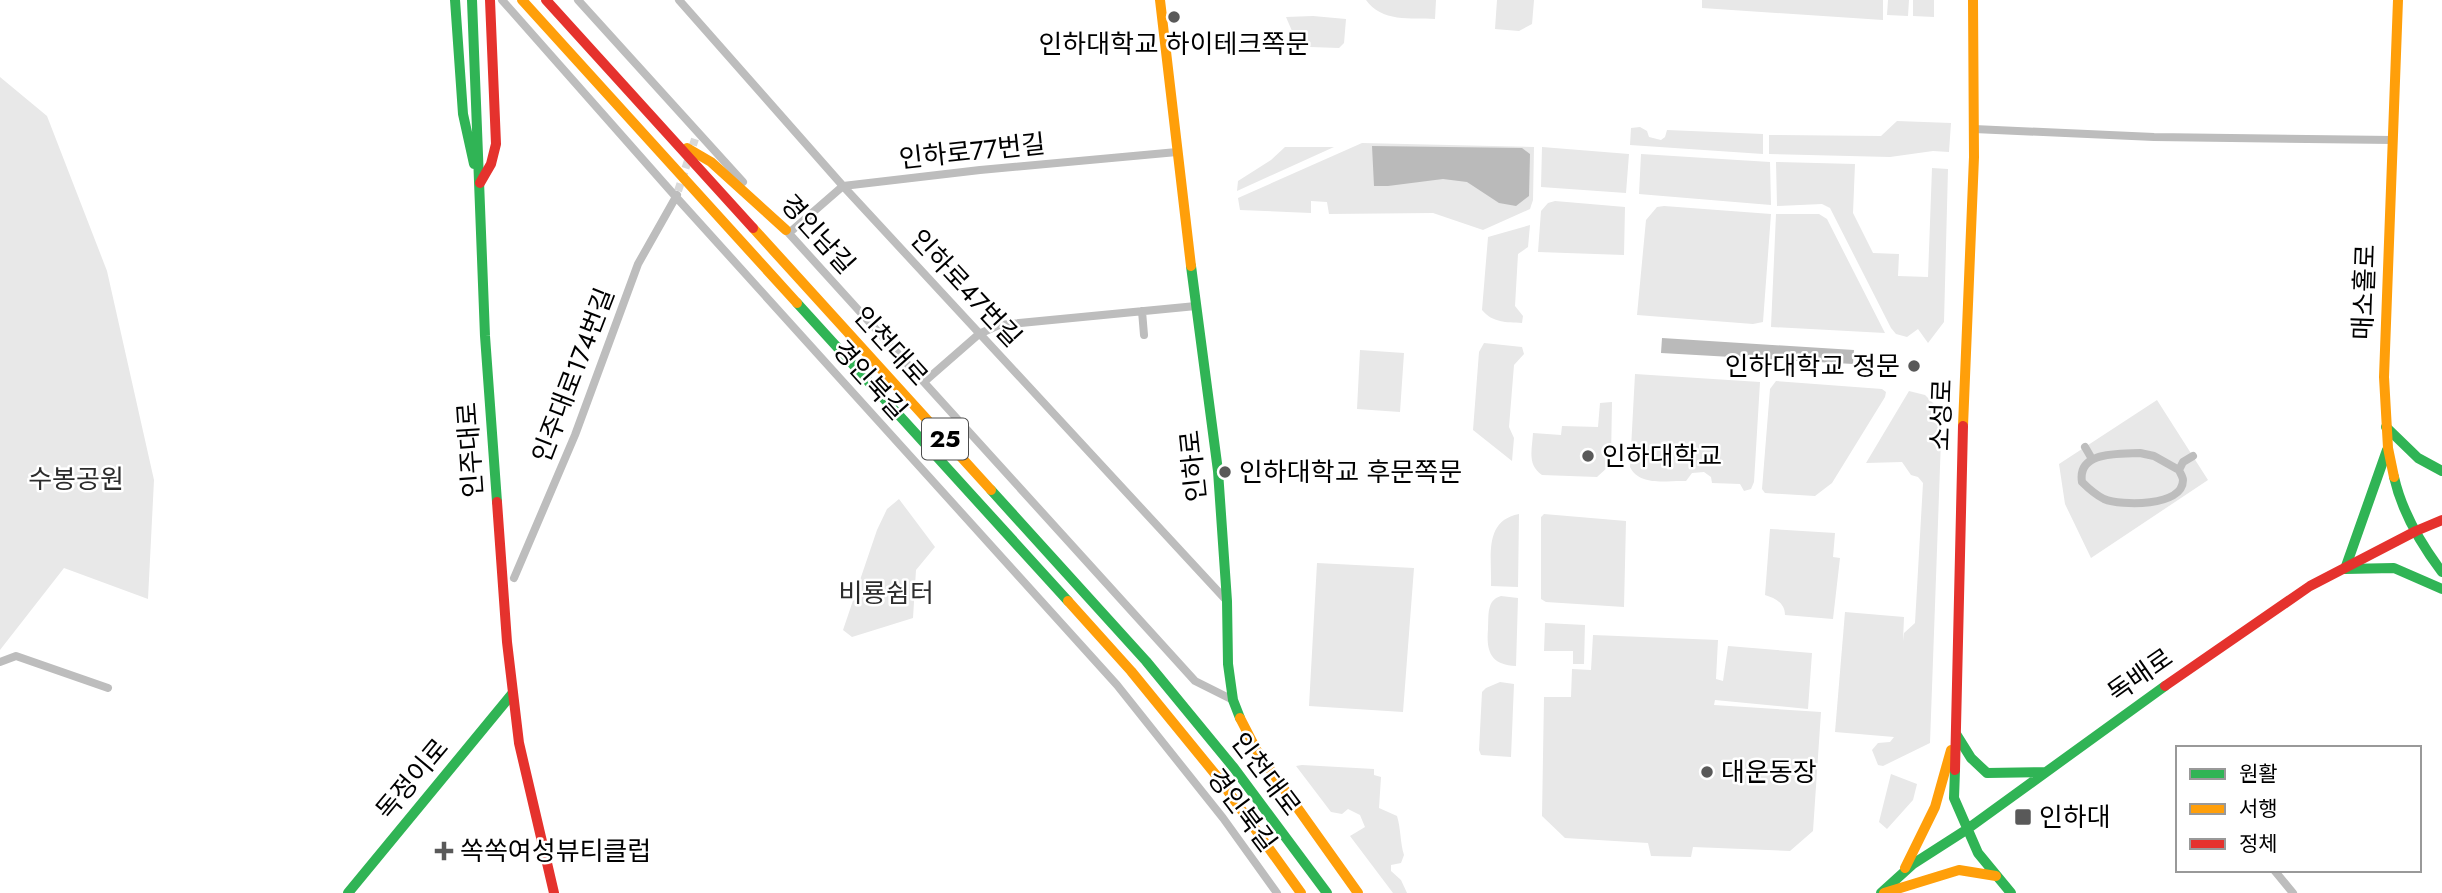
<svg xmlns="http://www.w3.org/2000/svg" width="2442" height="893" viewBox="0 0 2442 893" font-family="Jost,'Noto Sans KR',sans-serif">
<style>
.green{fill:#e8e8e8}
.water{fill:#bababa}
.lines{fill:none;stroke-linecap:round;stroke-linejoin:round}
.street-tunnel{stroke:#d9d9d9;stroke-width:8;stroke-dasharray:8 4;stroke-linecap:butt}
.street{stroke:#bdbdbd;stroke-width:8}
.fast{stroke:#30b455;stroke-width:10}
.slow{stroke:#ff9f0a;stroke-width:10}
.jam{stroke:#e5322d;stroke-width:10}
.poi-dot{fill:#595959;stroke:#fff;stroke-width:2.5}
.labels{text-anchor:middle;stroke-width:5;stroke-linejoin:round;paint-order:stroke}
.shield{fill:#fff;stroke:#4c4c4c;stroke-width:2}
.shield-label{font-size:24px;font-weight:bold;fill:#000}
.poi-label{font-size:26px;fill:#000;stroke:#fff;text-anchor:start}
.street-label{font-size:26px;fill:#000;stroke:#fff}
.park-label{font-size:26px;fill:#2c2c2c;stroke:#fff}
</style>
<rect width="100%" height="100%" fill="#fff"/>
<path class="green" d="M1366,0H1436L1435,19C1411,18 1381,22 1366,0Z
M1497,0H1534L1532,24L1519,31L1495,29Z
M1702,0H1883V20L1702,8Z
M1888,0H1909L1908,16L1887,15Z
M1913,0H1934V17L1913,16Z
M1313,16L1346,19L1344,43L1339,48L1310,47L1304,35L1292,31L1286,17Z
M0,77L47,116L107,271L154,480L148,599L64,568L0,650Z
M1897,121L1951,123L1949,152L1933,151L1890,157L1769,154V135L1881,136Z
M1640,127L1647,131L1649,137L1661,140L1665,137L1667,130L1763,134V154L1630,145L1631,128Z
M1362,143L1534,147L1533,200L1530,209L1483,230L1433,213L1329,214L1327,202L1311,201V213L1240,210L1238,198Z
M1285,147H1334L1237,191L1238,181L1271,160Z
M1542,147L1629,154L1626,193L1541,187Z
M1641,154L1770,162L1771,205L1639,194Z
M1776,162L1855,164L1853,213L1873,253L1899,254L1898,276L1928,277L1932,168L1948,169L1944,322L1928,343L1918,329L1907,337L1896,334L1891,328L1830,208L1822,204L1777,206Z
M1555,201L1625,207L1624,255L1538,252L1541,211L1548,203Z
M1664,206L1771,214L1763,322L1753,324L1637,315L1646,220L1657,207Z
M1776,214H1819L1827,219L1885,333L1771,327Z
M1530,225L1528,247L1518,254L1515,306L1523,316L1522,323C1506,322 1493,323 1482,310L1488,237Z
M1484,343L1522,347L1524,354L1514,365L1509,427L1514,438L1512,461L1473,430L1479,352Z
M1360,350L1404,353L1400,412L1357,409Z
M1635,374L1760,382L1754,482L1751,489L1744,491L1740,484L1712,483L1711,477L1704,472L1692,473L1686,481C1667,480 1640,487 1630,467Z
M1776,381L1882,389L1886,392L1885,397L1832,483L1815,496L1765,493L1762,489L1770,389Z
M1909,391L1925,395L1942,412L1930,743L1883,766L1878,765L1872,750L1878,743L1890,742L1894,737L1835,732L1845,612L1904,617L1903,641L1904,633L1915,623L1923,483L1918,477L1911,475L1902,462L1866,463Z
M2157,400L2208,480L2091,558L2065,504L2059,464Z
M1612,402L1611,459L1609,466L1597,477L1542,475C1527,465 1532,450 1533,433L1561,435L1562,426L1598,427L1600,403Z
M899,499L935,547L916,570L913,618L852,637L843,630L877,530L887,509Z
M1519,514L1518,587L1491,586C1492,557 1483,521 1519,514Z
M1544,514L1626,521L1624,607L1546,602L1541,599V517Z
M1770,529L1835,533L1833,557L1840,558L1833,619L1785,615C1785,603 1775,598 1765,595Z
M1317,563L1414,568L1403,712L1309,706Z
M1501,596L1518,598L1516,666C1491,665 1486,652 1488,629C1489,616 1486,600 1501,596Z
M1545,623L1585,625L1584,664H1573V651H1544Z
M1593,635L1718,640L1716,679L1723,681L1728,646L1812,653L1808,709L1715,700L1714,705L1821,712L1813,831L1790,851L1693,847L1691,857L1651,856L1648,843L1565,838L1542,816L1544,697H1571L1572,669L1591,670Z
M1500,682L1514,684L1511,757L1481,755L1479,750L1482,692L1486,688Z
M1302,765L1374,769V775L1381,777L1379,808L1397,816C1401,829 1400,842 1404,855L1401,863L1391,865V871L1401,880L1407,893H1393L1350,836L1365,827L1360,815L1348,809L1342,814L1331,812L1296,766Z
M1891,774L1917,784L1913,800L1887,829L1879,822Z"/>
<path class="water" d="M1372,146L1522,148L1530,154L1529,196L1516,206L1499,203L1467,182L1443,179L1388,186H1374Z
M1662,338L1854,350L1853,364L1661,353Z"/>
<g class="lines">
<path class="street-tunnel" d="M678,191L695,139"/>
<path class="street" d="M502,0L676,197L1117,685L1223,818L1277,893
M578,0L743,182
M679,0L843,186L1227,601
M1974,129L2154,137L2393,140
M784,228L1195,681L1233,700
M789,233L843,186L980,170L1177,152
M1142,311L1144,335
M924,382L979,334L999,325L1196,306
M2085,447L2092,459
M2140,453L2154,456L2179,470C2180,473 2183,477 2183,480C2183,507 2121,506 2104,499C2096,495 2088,488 2082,482C2077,451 2119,454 2140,453Z
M2179,470L2183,462L2193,456
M514,578L575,435L638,264L677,195
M0,662L16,656L108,688
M2274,870L2293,893"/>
<path class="fast" d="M455,0L463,114L474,164
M472,0L485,336L497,502
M1191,266L1218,471L1227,601L1228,664L1233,700L1240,718
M797,303L1068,601
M2386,427L2418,458L2442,471
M2387,450L2345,569L2394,568L2442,589
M2394,477C2402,512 2420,543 2442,572
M991,490L1146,661L1234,768L1327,893
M1956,734L1971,758L1987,773L2045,772
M1955,770L1954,798L1978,853L2011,893
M348,893L512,694
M1881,893L1913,864L1966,830L2165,686"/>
<path class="slow" d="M522,0L797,303
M1160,0L1191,266
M687,148L711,162L786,230
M753,228L991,490
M1963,426L1974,157L1973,0
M2394,477L2388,448L2384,377L2398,0
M1068,601L1131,671L1220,780L1301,893
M1240,718L1257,751L1358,893
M1905,868L1935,807L1951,750
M1884,893L1959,870L1996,876"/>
<path class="jam" d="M546,0L753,228
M480,183L491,164L496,144L490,0
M497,502L507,642L519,743L554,893
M2165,686L2310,586L2416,531L2442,520
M1955,770L1963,426"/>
</g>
<g class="poi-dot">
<circle cx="1174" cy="17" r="7"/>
<circle cx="1914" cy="366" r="7"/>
<circle cx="1588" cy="456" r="7"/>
<circle cx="1225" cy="472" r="7"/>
<circle cx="1707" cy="772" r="7"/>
<rect x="2014" y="808" width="18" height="18" rx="3.5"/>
<path d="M440.5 840.5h7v7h7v7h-7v7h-7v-7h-7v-7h7z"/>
</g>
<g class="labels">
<rect class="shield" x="922" y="418.5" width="46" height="41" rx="5"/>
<g class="shield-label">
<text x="945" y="447">25</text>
</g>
<g class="poi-label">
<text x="1174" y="53" text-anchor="middle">인하대학교 하이테크쪽문</text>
<text x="1900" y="375" text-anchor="end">인하대학교 정문</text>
<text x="1602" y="465">인하대학교</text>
<text x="1239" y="481">인하대학교 후문쪽문</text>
<text x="1721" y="781">대운동장</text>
<text x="2039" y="826">인하대</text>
<text x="460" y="860">쏙쏙여성뷰티클럽</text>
</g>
<g class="street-label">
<text transform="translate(972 151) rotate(-6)" y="9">인하로77번길</text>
<text transform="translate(818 234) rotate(48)" y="9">경인남길</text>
<text transform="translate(966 288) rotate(47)" y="9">인하로47번길</text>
<text transform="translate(2364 292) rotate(-88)" y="9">매소홀로</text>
<text transform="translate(891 346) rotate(48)" y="9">인천대로</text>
<text transform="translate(573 375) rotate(-69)" y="9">인주대로174번길</text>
<text transform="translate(870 380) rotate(48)" y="9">경인북길</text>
<text transform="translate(1941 415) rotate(-88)" y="9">소성로</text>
<text transform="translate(470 450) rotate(-94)" y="9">인주대로</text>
<text transform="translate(1193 466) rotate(-96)" y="9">인하로</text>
<text transform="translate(2140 675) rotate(-35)" y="9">독배로</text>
<text transform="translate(1266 774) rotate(53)" y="9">인천대로</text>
<text transform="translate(412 779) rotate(-50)" y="9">독정이로</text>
<text transform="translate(1242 810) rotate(53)" y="9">경인북길</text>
</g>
<g class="park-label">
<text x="76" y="488">수봉공원</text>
<text x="886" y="602">비룡쉼터</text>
</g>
</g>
<rect x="2176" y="746" width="245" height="126" fill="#ffffff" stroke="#999999" stroke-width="2"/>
<rect x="2190" y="769" width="35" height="10" fill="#30b455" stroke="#999999" stroke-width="2"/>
<text x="2239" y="781" font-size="21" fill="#000000">원활</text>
<rect x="2190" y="804" width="35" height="10" fill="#ff9f0a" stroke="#999999" stroke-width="2"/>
<text x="2239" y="816" font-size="21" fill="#000000">서행</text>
<rect x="2190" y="839" width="35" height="10" fill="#e5322d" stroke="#999999" stroke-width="2"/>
<text x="2239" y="851" font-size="21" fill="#000000">정체</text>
</svg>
